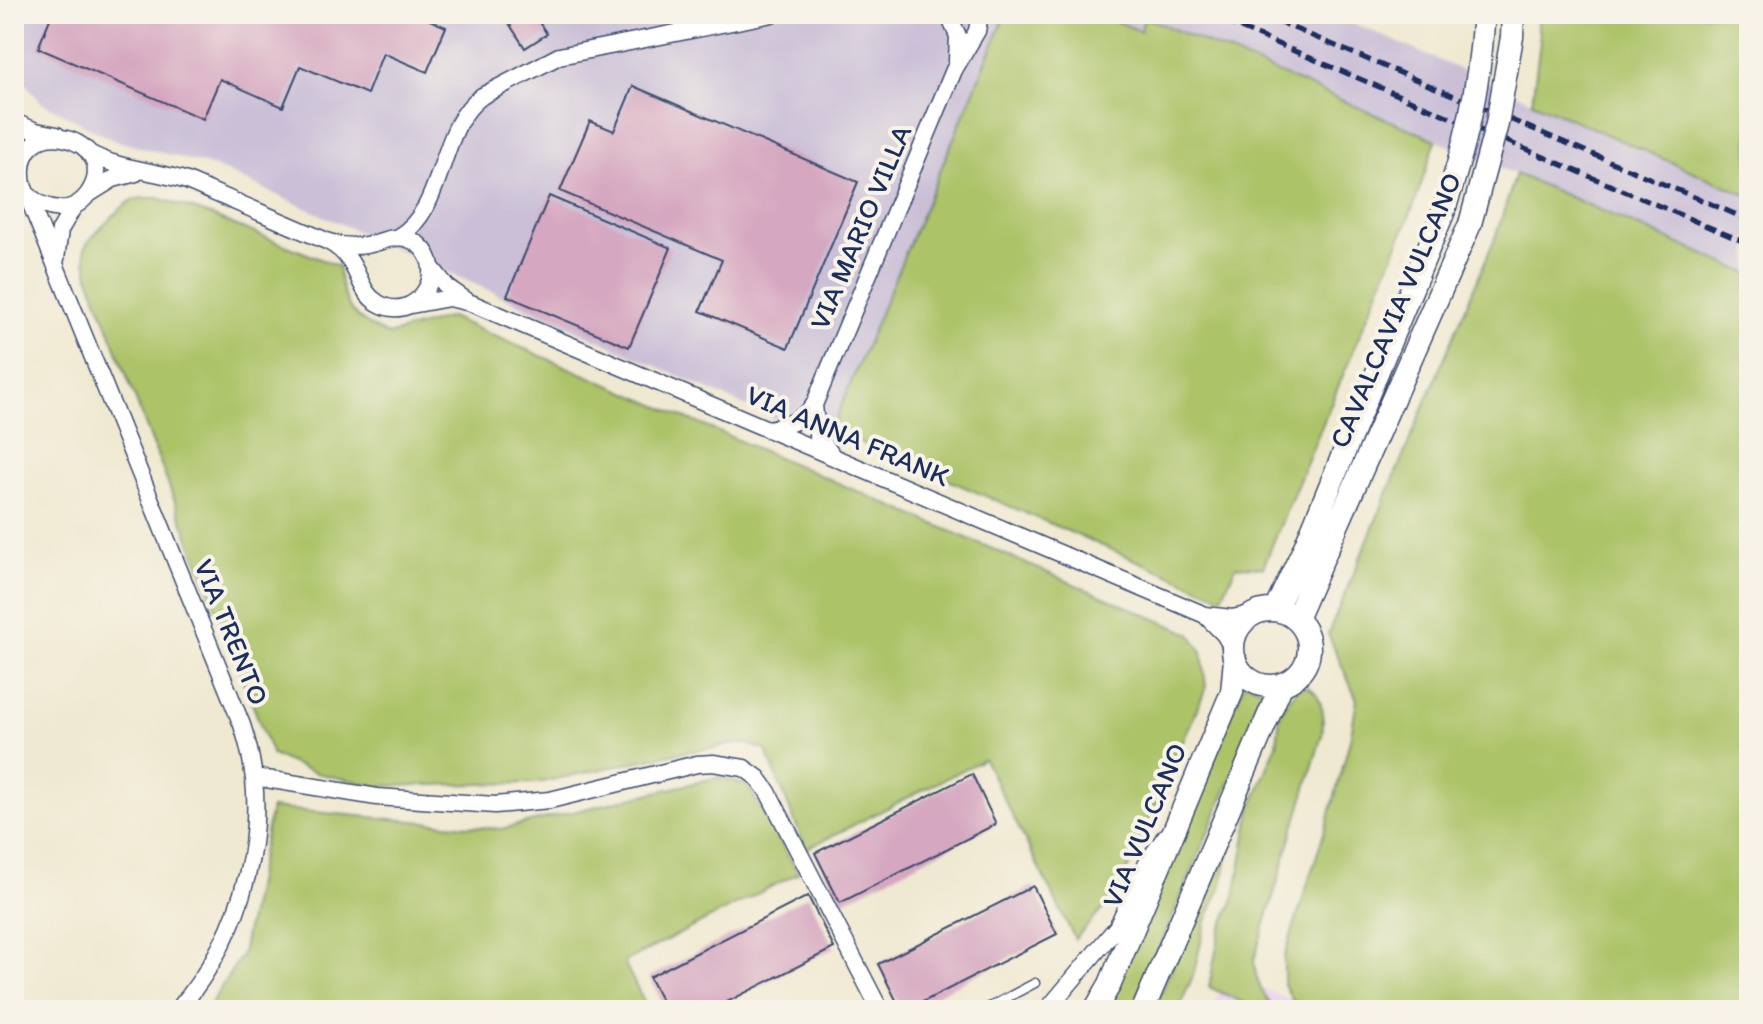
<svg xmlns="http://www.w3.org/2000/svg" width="1763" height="1024" viewBox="0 0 1763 1024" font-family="Itim,sans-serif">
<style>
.built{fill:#ead1ed}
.industrial{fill:#cabfd7}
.green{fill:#acc367;stroke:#647962;stroke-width:2}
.building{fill:#d5a7c0}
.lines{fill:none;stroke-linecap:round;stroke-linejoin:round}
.lane-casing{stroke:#3b4b6f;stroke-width:11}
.street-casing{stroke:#3b4b6f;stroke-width:19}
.secondary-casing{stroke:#3b4b6f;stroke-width:25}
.lane{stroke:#fff;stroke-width:8}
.street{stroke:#fff;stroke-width:16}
.secondary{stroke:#fff;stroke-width:22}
.rail{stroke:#1b2f5e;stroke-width:5;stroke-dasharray:12 6;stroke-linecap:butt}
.secondary-bridge-casing{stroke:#3b4b6f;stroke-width:25;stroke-linecap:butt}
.secondary-bridge{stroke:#fff;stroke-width:22}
.labels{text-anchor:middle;stroke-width:8;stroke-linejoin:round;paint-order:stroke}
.street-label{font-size:28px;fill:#1b2f5e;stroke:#f7f3e8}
</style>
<rect width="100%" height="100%" fill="#f7f3e8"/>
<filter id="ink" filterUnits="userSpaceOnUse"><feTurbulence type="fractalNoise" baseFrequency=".0125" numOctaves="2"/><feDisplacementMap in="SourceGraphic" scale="16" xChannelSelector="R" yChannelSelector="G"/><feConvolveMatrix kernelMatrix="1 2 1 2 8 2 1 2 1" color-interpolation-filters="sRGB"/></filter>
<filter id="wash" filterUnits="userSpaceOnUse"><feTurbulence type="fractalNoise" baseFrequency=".006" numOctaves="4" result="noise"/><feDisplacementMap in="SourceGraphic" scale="32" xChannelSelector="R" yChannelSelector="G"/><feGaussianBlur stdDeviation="1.8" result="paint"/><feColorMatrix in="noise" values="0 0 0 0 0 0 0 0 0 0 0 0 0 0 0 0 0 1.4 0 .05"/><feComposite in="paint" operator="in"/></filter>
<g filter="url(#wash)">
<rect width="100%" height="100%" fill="#f0e9d1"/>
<path class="built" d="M1228,974L1316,1010H1212Z"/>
<path class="industrial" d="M14,14H1006L831,430L774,419L215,167L113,140L42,103L14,69Z
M1098,14H1333L1749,196V274L1146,17L1140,31Z"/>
<path class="green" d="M1006,14H1098L1140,31L1145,17L1436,140L1414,205L1263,567L1236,566L1222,597L831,430Z
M1536,14H1749V196L1532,102L1540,42Z
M1516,174L1749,274V1010H1316L1292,1000L1284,984V958L1330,814L1350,740L1357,700L1328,634L1495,238Z
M158,198L199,211L338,266C344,307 350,317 388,335L450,317L1191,634L1202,652L1206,688L1127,871L1104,908L1075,939L984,759L806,849L766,750L744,743L672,754L537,783L378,786L316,773L272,755L90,280C88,270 84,258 85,248C86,241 124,204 133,200C140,197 150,198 158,198Z
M1245,682L1268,691L1133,1010H1104Z
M1299,686C1324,685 1324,718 1322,735L1254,960C1255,981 1262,994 1275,1010H1259L1209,987L1220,931L1235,896L1251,808L1277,744L1280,713Z
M719,777L748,786L798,873L624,962L648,1010H207L242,954L271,808L501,829Z
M1228,836L1230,838L1222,885L1206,921L1193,976L1178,1010H1154Z"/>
<g id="blocks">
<path class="building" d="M52,14H416L446,27L427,72L383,53L367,94L300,66L283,107L220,79L203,119L38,48Z
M503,14H543L536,18L547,34L525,48Z
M633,86L858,182L788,348L700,311L722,260L560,191L590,121L614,131Z
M549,196L671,248L629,347L507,296Z
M972,774L996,824L840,903L815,853Z
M1033,886L1057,934L907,1010H901L878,964Z
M808,896L834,948L711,1010H666L649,977Z"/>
</g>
</g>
<g filter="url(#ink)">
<use href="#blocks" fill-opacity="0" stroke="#3b4b6f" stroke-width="2"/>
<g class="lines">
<defs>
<path id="lane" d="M984,1010L1035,983"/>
<path id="street" d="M948,14L958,36L957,61
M14,122L36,131L57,135
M89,153C120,170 153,170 187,181L329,242C362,260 355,290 378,303C414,325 451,273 419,245C400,230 385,242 366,245C354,247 341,246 329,242
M89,194L113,179L136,173
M28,195C46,211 72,216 88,194C127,137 9,106 23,185L242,725C275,823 244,932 178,1010
M398,237C447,208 437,128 482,96L559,56L772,14
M56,259L60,230L74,206
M431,267L447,287L466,300
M411,305L449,298L471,303L1205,615L1232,618L1256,613
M814,405L817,434L831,454
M768,429C787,426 802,421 814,405L954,70L977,31L980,14
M1206,616L1224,634L1234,651
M254,777L377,797L495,805L550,800L697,764L713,763L744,768L758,778L768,792L880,1010
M1047,1010L1117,927L1148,861L1165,837"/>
<path id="secondary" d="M1512,37L1513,14
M1275,610L1304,549L1443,213
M1233 648a38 38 0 1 1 76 0a38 38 0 1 1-76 0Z
M1296,619L1470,224
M1095,1010L1110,984L1232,692L1235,659
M1143,1010L1282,684"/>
</defs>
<use href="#lane" class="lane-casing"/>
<use href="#street" class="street-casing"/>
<use href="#secondary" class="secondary-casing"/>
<use href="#lane" class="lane"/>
<use href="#street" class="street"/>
<use href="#secondary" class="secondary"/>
<path class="rail" d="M1207,14L1749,244
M1260,14L1749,220"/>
<defs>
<path id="secondary-bridge" d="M1443,213C1464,150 1479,91 1483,24
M1470,224L1497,124L1512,37"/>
</defs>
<use href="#secondary-bridge" class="secondary-bridge-casing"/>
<use href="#secondary-bridge" class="secondary-bridge"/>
</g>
</g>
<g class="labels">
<g class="street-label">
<text transform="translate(860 227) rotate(-67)" y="10">VIA MARIO VILLA</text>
<text transform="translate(1395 310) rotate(-67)" y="10">CAVALCAVIA VULCANO</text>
<text transform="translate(848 435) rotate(23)" y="10">VIA ANNA FRANK</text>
<text transform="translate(232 632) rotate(68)" y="10">VIA TRENTO</text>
<text transform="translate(1144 825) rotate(-67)" y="10">VIA VULCANO</text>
</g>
</g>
<rect width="1763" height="1024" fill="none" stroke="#f7f3e8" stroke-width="48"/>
</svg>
